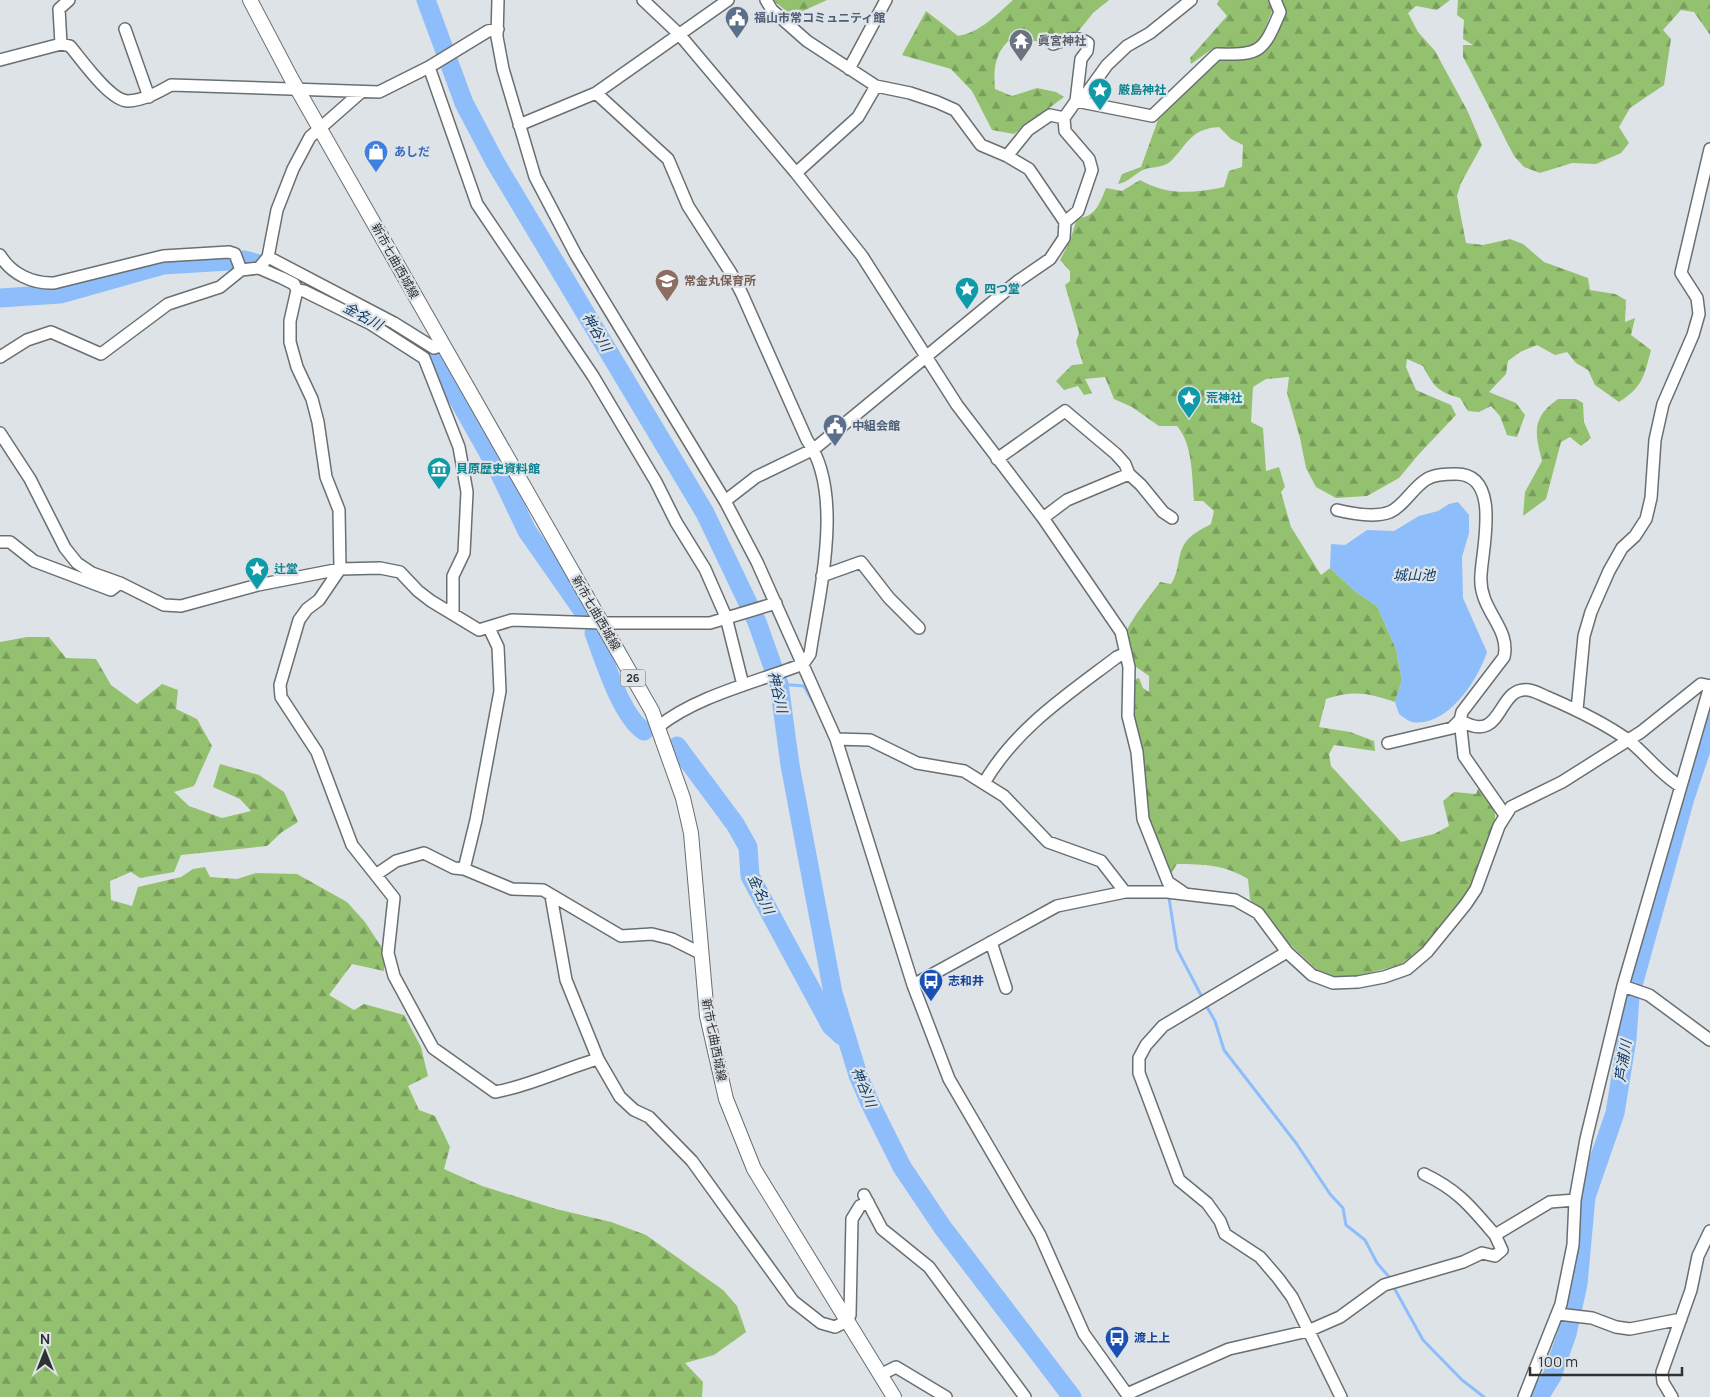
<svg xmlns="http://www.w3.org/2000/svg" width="1710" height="1397" viewBox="0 0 1710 1397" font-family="Manrope,'Noto Sans JP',sans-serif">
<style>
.forest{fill:url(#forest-firs)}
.water{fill:#8dbefb}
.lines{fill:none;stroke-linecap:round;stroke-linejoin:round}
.stream{stroke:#8dbefb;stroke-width:3}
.river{stroke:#8dbefb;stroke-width:19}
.minor-casing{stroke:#6a6f72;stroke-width:14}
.major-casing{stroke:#6a6f72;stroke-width:16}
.minor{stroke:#fff;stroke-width:11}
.major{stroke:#fff;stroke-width:14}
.labels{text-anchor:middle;stroke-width:4.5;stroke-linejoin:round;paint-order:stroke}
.shield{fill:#dee3e7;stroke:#646668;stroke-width:1}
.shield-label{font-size:11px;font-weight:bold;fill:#2f3132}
.service-label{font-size:12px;font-weight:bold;fill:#4e5e75;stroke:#dee3e7;text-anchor:start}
.worship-label{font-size:12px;font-weight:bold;fill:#5b616d;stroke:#dee3e7;text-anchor:start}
.culture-label{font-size:12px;font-weight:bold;fill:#0d838f;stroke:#dee3e7;text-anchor:start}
.shop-label{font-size:12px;font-weight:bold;fill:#366cbe;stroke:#dee3e7;text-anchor:start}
.street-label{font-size:12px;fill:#2f3132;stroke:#dee3e7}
.education-label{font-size:12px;font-weight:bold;fill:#785e54;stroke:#dee3e7;text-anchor:start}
.transit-label{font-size:12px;font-weight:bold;fill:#164399;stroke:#dee3e7;text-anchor:start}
.water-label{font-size:14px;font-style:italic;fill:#103a6a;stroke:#dee3e7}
</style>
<defs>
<pattern id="forest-firs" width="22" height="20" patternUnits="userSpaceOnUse" patternTransform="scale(1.25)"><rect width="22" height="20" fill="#94c16f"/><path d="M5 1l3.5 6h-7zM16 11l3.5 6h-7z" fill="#799d5c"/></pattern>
</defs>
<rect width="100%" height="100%" fill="#dee3e7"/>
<path class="forest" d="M773,0H827L792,16Z
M1013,0H1109L1093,13L1077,33L1042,42L1012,38C995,51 993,69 995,89L1012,96L1037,88L1056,92L1064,97L1014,134L992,130L972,91L951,69L902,55L926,11L958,36C981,32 996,15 1013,0Z
M1219,0H1269L1272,11L1262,36L1249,48L1212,49L1191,64L1190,58L1227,16L1217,4Z
M1279,0H1450L1437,10L1416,6L1408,13L1418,32L1435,51L1468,112L1482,145L1461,183L1457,196L1466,243L1483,245L1510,239L1523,244L1544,262L1588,278L1590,290L1615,294L1626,300L1625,322L1635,318L1631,335L1651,350C1644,376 1643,387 1619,402L1595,385L1588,370L1576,363L1567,352L1555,355L1537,345L1520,352L1508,361L1506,374L1489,392L1516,403L1525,415L1517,437L1507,435L1500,416L1491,406L1479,412L1468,411L1460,398C1438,392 1433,386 1423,366L1407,359L1406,367L1416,390L1451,405L1456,415L1419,454L1399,478L1367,496L1336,498L1316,487L1306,468L1300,438L1287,393L1289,377L1266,379L1253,387L1251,422L1263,428L1266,471L1279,467L1285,487L1281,492L1291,527L1321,575L1330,568L1356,592L1377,606L1396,649L1402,680L1395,702C1367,693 1355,690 1326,699L1319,727L1350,732L1374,741L1375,751L1334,745L1329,754L1331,766L1401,842L1434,834L1449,826L1443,801L1454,792L1476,794L1480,784L1495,805V826L1468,892L1425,946L1400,965L1342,980L1325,977L1265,921L1250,899L1248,879C1225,865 1204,864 1177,864L1170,875L1146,818L1124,684L1139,678L1143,688L1149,692V676L1129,662C1128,655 1124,646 1124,639C1125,626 1151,595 1160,582L1171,584C1180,571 1177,554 1185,543C1191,534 1202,529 1211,524L1214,511L1203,501H1194C1192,478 1193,444 1177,426H1159L1132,407L1114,399L1105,377L1085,379L1092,393L1084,395L1078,386L1064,390L1056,381L1072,365L1083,364L1076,342L1079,333L1065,285L1070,281V271L1060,260L1070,241L1077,218C1095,218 1100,203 1106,188L1122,191L1140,180C1168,196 1194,193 1224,187L1229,171L1242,167L1243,145L1231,139L1219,127C1190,129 1188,144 1171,161C1165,167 1153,167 1145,169C1135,173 1129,182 1118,184L1122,174L1141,167L1158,120L1209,67L1219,59L1268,45Z
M1458,0H1710V35L1694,12L1681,10L1663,30L1671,39L1664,85L1630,108L1619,127L1629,143L1621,153L1596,164L1572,163L1540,173L1524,167L1514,156L1469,68L1463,57V45H1473L1463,39L1464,20L1457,15Z
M1558,399H1576L1583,403L1584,422L1591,438L1581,446L1570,437L1561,442L1546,499L1523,516L1525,492L1542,461C1535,433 1531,418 1558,399Z
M27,637H49L66,658L96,659L111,685L137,704L162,684L178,690L176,709L197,719L212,746L194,786L174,792L189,806L222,818L251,811L240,799L213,787L220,764L259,775L284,792L298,822L282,832L267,846L181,855L174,872L140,878L131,872L110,881L111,900L132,906L138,887L181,877L193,869L205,867L210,877L237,879L256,873L297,874L347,902L365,922L384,951V971L352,964L329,995L354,1010L364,1004L404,1015L421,1047L428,1076L408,1086L419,1110L435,1116L450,1147L444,1169L482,1186L556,1209L611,1222L646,1235L723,1290L737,1306L746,1332L714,1355L685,1363L703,1382L702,1397H0V642Z"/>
<path class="water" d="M1458,502L1469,515V533L1462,557L1463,598L1487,652C1478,680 1447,728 1412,722C1408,721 1403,717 1399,714L1395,702L1402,680L1396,649L1377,606L1356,592L1330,568L1331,544L1345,545L1367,530L1394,531L1419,516L1438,511L1449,504Z"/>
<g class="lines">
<path class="stream" d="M779,684L804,686L818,711
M1169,898L1177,949L1203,999
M1207,1007L1215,1021L1224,1050L1296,1143L1330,1194L1343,1208L1346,1225L1365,1240L1377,1263L1390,1278
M1393,1286L1423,1340L1462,1380L1484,1397"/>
<path class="river" d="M426,0L464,103L495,162L705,513L757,622L779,684L790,765L833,993L858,1075L870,1103L902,1167L943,1228L1072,1397
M0,298L60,294L163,265L245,260L276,269L332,300
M409,342L423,351L440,367L497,468L527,531L585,614
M594,633C604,659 621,716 644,731
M677,746L735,824L748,847L750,876L831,1026L842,1036
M1539,1397L1552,1376L1567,1334L1578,1284L1586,1197L1615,1113L1627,1039L1630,996L1685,798L1710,723"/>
<defs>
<path id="minor" d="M498,0L497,37L503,69L535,177L576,255L725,501L757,562L836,739L913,985L949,1079L1040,1235L1084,1334L1129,1397
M643,0L679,34L796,173L862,256L957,405L1043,518L1121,632L1129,667L1128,716L1137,752L1143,819L1168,882L1184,893
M125,29L149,97
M61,44L59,9L69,0
M1053,44C1065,40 1076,35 1088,43L1087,51L1081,59L1076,101L1152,116L1217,54C1261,55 1263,52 1280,12L1275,0
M0,60L61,44L70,46C81,59 110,101 128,101C144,100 157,93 171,85L379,92L429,67L488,31L498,29
M429,67L477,204L593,376L656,482L676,522L705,569L726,617L743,685
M849,69L886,0
M596,93L668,159L688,206L731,273L742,294L807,440C845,493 819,593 810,654L803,664C757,682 696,696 658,727
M519,125L596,93L728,0
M1007,156L1028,130L1050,115L1064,118
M796,173L858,117L876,86
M1065,222L1078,211L1092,170L1089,159L1065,131L1064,118L1076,101L1084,97L1107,65L1127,46L1150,33L1191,0
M0,255C11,274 33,284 54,283L163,256L229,252L235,254L241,270
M268,257L394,323L434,348L443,345
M259,268L268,257L277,210L293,169L310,137L360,93
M297,290L304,291L371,324L424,358L459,447L467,492L464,553L453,576V614
M0,357L27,340L51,332L101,354L168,304L220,287L241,270L259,268L282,278L294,284L297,290L290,321V342L297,367L312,399L318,422L326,477L339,510L340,569L319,600L307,609L299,620L280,685L281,697L317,752L352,845L394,898L388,953L394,976L433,1048L495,1092C530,1086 563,1069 598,1059
M0,433L30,479L65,548L77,563L92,573L120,583L164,605L181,606L258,585L340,569L380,568L400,572L418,591L431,601L479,630L512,620L602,623H710L776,603
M997,459L1065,411L1116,454L1125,464L1129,474L1141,485L1163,512L1172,518
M725,501L756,477L814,449L1018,281L1050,259L1064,238L1065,222L1029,169L1007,156L981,145L955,110L937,102L910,93L876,86L807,41L772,10L766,0
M1337,510C1353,514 1374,518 1390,512C1404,506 1413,487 1427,479C1435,474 1447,474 1456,474C1502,474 1482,549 1481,575C1478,610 1511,627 1504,657L1462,712L1460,720C1504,747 1496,685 1529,690C1535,691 1542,695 1547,697C1575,709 1603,722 1628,740C1646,754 1660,774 1680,786
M1043,518L1067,500L1129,474
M0,542H10L34,561L111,590L120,583
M822,576L861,562L889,598L919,628
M1577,710L1584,636L1591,612L1609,571L1622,548L1635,536L1646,519L1651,498L1655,440L1663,404L1693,335L1699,314L1697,298L1681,273L1710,149
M1460,720L1464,756L1505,815
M836,739L870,740L917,763L964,771L1004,796L1048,842L1101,861L1125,892
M1388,743L1452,728L1460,720
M984,783C1016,728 1067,695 1117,657L1126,653
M464,869L476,820L500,691L498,647L489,628
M377,874L396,861L424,853L454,868L464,869L512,889L543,890L621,936L652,934L672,939L702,954
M551,896L566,980L598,1059L620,1097L634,1110L649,1117L692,1161L793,1301L821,1323L835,1327L847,1321L850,1315L852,1219L860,1206L868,1202
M991,942L1006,988
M1287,952L1163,1026L1146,1045L1139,1058V1073L1179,1180L1207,1203L1220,1221L1225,1234L1260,1257L1278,1278L1292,1297L1341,1397
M913,985L1057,906L1125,892H1167L1235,900L1258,913L1287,952L1312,975L1333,983L1358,982L1384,977L1407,969L1427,952L1466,904L1476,889L1499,826L1511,807L1562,782L1641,732L1701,684L1710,686
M1623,986L1649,995L1710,1040
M1424,1174C1458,1190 1471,1207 1495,1235
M864,1195L882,1229L929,1267L1025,1397
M1558,1314L1592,1318L1616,1327L1630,1329L1681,1319
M880,1375L896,1367L946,1397
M1127,1394L1229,1349L1308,1331L1340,1317L1384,1285L1463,1262L1482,1253L1495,1256L1502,1250L1495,1235L1550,1202L1575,1200
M1524,1397L1561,1304L1573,1245L1575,1200L1586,1139L1623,986L1710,686
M1672,1397L1663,1382L1662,1372L1691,1290L1698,1256L1710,1231"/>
<path id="major" d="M250,0L291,78L652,711L683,798L691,833L707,1016L726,1099L754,1169L894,1397"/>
</defs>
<use href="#minor" class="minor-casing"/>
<use href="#major" class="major-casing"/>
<use href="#minor" class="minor"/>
<use href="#major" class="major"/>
</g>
<defs>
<symbol id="civic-pin" viewBox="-11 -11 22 30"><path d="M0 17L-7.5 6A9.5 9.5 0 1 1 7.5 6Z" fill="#5c6f8a" stroke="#dee3e7"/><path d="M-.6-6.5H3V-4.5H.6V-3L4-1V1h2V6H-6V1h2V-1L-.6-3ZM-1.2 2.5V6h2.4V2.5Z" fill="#fff"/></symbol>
<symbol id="temple-pin" viewBox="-11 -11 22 30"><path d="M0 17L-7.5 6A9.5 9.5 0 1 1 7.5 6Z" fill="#6b7280" stroke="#dee3e7"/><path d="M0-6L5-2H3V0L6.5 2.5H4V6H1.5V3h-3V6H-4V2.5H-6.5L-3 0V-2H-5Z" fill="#fff"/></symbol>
<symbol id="sight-pin" viewBox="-11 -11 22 30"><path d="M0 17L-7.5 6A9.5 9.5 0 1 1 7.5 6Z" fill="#0f9aa8" stroke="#dee3e7"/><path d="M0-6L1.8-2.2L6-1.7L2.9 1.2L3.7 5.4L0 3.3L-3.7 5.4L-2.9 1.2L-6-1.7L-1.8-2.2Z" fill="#fff"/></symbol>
<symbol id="shop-pin" viewBox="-11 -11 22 30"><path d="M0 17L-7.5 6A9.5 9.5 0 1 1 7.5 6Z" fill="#3f7fe0" stroke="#dee3e7"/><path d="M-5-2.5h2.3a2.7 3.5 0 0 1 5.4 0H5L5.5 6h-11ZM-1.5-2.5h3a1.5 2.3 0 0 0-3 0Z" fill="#fff"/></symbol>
<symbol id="school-pin" viewBox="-11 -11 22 30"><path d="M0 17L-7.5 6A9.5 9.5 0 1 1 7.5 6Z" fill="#8d6e63" stroke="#dee3e7"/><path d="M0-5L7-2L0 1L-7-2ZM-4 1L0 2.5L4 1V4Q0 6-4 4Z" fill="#fff"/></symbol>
<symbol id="museum-pin" viewBox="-11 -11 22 30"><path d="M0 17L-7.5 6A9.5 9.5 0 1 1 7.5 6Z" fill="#0f9aa8" stroke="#dee3e7"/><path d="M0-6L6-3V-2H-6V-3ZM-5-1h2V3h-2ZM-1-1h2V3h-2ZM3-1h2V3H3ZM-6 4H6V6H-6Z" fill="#fff"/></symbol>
<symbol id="bus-pin" viewBox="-11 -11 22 30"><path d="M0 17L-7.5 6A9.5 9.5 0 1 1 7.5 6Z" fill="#1a4fb4" stroke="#dee3e7"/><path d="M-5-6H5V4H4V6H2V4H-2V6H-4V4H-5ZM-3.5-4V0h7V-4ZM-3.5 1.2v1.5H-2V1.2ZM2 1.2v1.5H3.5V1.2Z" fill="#fff"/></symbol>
</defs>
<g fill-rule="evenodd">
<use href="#civic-pin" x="723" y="4" width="28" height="38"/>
<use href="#temple-pin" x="1007" y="27" width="28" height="38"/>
<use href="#sight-pin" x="1086" y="76" width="28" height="38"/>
<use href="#shop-pin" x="362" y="138" width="28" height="38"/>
<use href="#school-pin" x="653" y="267" width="28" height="38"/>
<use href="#sight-pin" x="953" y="275" width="28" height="38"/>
<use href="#sight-pin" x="1175" y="384" width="28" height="38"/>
<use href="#civic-pin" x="821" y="412" width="28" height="38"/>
<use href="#museum-pin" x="425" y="455" width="28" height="38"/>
<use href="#sight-pin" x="243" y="555" width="28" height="38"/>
<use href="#bus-pin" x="917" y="967" width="28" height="38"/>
<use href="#bus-pin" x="1103" y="1324" width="28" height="38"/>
</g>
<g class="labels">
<rect class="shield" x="620.5" y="669.5" width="25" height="17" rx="4"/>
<g class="shield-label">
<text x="633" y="682">26</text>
</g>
<g class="service-label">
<text x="754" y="22">福山市常コミュニティ館</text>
<text x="852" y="430">中組会館</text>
</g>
<g class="worship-label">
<text x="1038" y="45">眞宮神社</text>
</g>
<g class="culture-label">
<text x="1118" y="94">厳島神社</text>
<text x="984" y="293">四つ堂</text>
<text x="1206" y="402">荒神社</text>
<text x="456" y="473">貝原歴史資料館</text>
<text x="274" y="573">辻堂</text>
</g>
<g class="shop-label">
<text x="394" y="156">あしだ</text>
</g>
<g class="street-label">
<text transform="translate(395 261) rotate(61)" y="4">新市七曲西城線</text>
<text transform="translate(596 613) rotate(60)" y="4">新市七曲西城線</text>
<text transform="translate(714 1040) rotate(79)" y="4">新市七曲西城線</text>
</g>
<g class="education-label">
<text x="684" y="285">常金丸保育所</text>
</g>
<g class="transit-label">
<text x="948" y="985">志和井</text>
<text x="1134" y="1342">渡上上</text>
</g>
<g class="water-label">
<text transform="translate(363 316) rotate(28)" y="5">金名川</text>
<text transform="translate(597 332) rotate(59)" y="5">神谷川</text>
<text x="1414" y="580">城山池</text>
<text transform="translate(778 692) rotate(77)" y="5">神谷川</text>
<text transform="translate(761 894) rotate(65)" y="5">金名川</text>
<text transform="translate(1623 1061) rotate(-81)" y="5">芦浦川</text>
<text transform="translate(864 1087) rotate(68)" y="5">神谷川</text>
</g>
</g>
<g transform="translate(45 1352)" stroke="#dee3e7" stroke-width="4" paint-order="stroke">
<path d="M0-4L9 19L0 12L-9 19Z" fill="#2f3132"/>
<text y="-8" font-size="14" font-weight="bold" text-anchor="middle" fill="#2f3132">N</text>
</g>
<path d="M1530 1367v8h152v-8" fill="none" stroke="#2f3132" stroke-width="2.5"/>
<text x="1538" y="1367" font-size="15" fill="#2f3132" stroke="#dee3e7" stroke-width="4" paint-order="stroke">100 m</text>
</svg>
